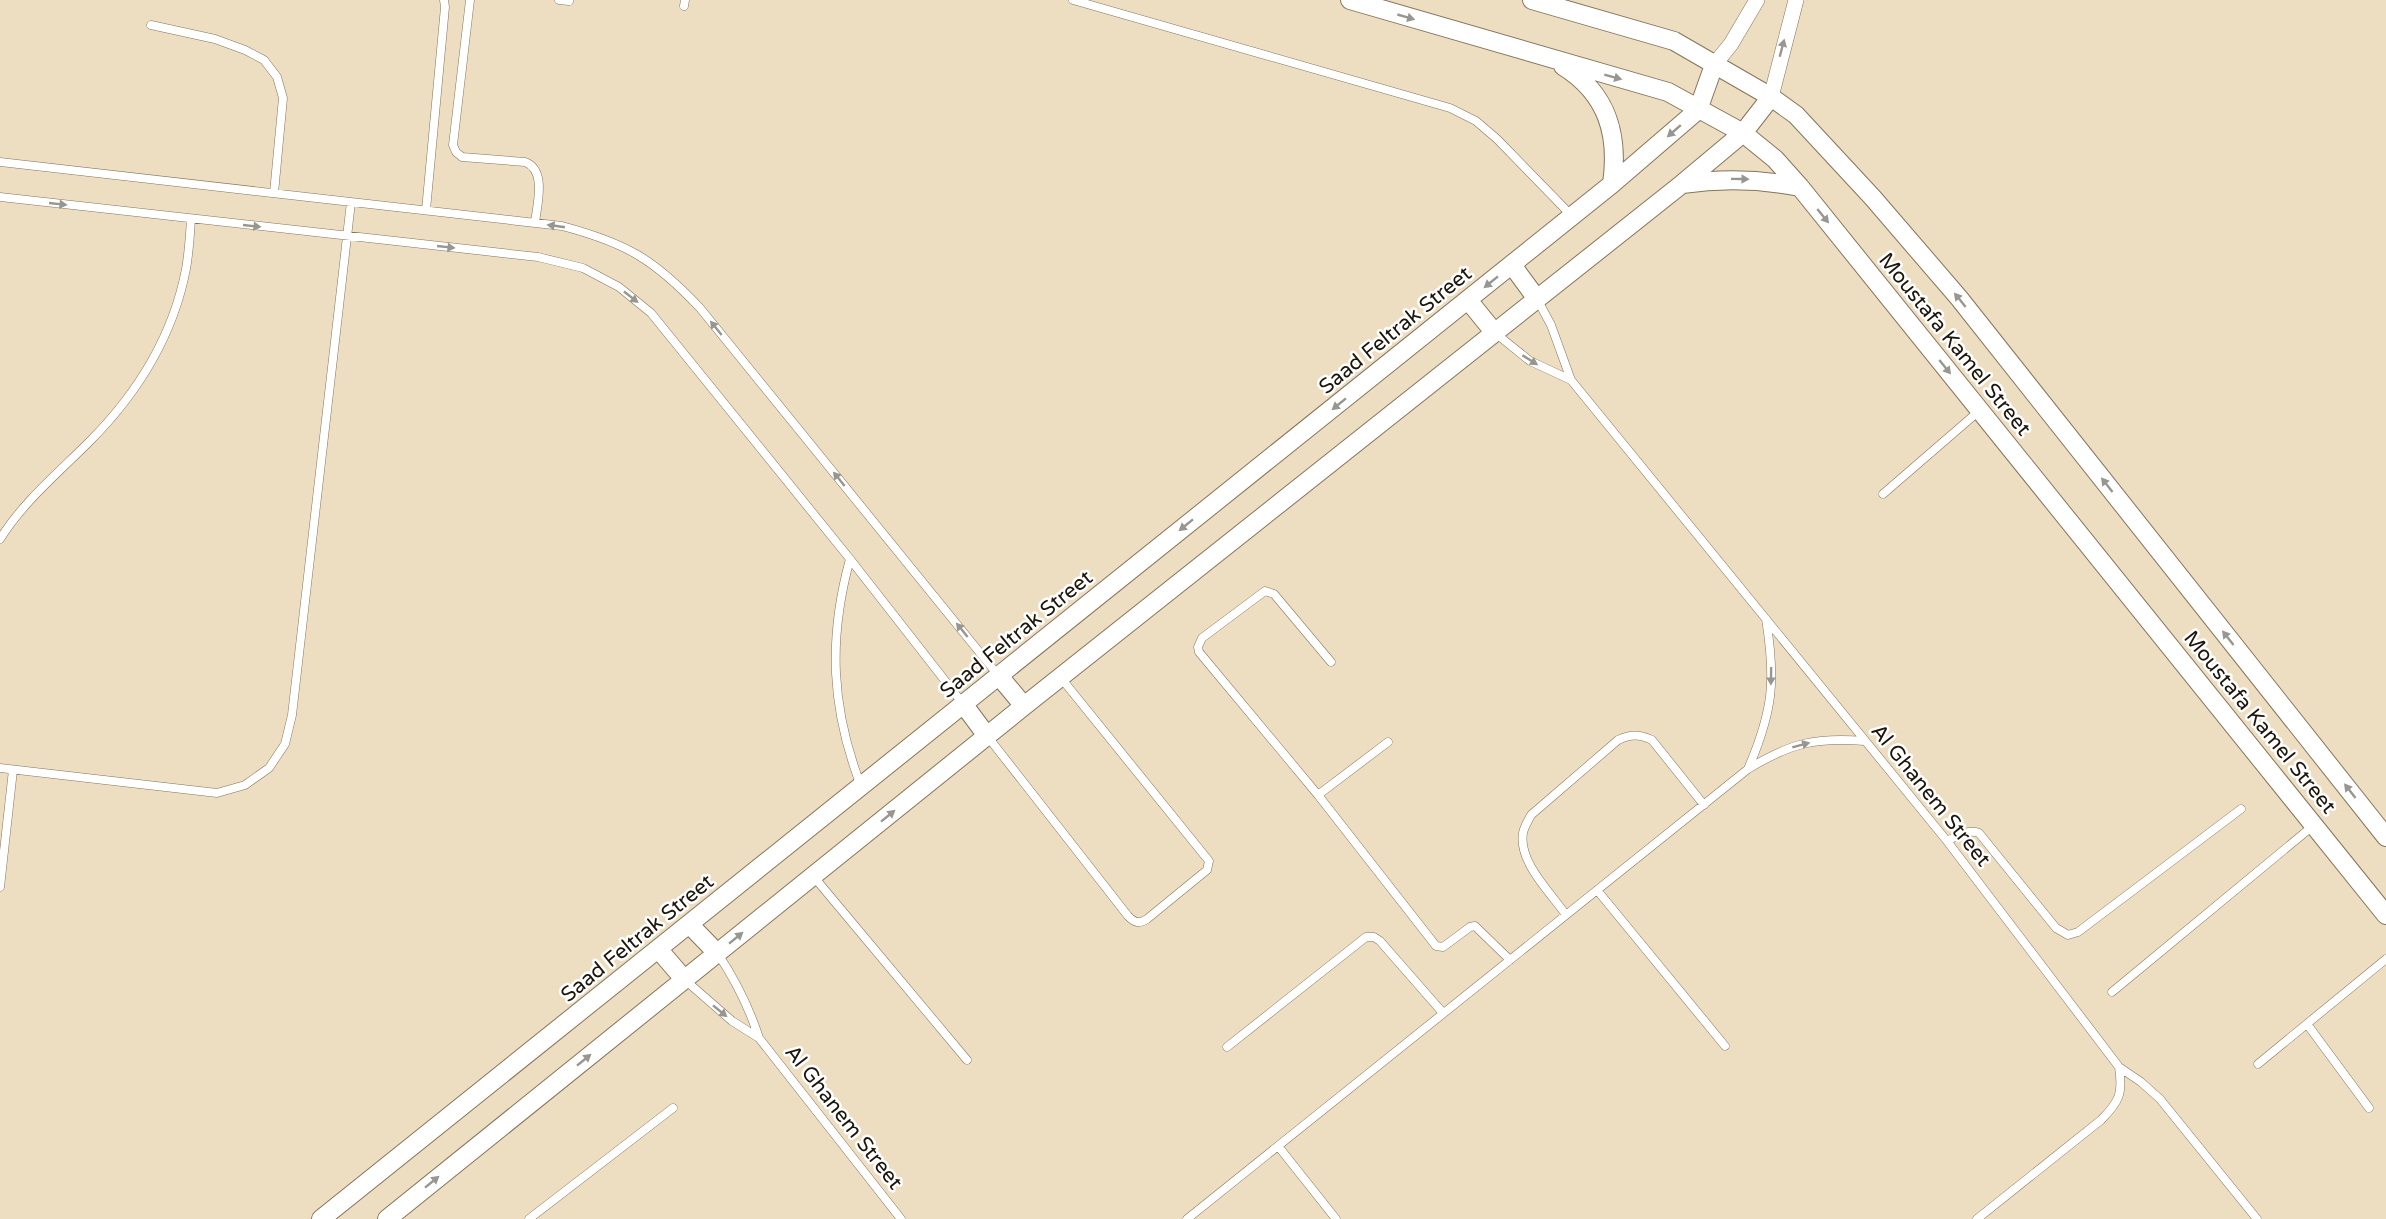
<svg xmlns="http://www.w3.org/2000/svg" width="2386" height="1219" viewBox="0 0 2386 1219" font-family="'Varela Round',sans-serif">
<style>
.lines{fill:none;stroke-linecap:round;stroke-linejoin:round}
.service-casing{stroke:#85755c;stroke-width:9}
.minor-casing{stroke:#85755c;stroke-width:16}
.tertiary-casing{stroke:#85755c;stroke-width:20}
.service{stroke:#fff;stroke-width:8}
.minor{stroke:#fff;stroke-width:15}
.tertiary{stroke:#fff;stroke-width:18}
.oneway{fill:#989691}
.labels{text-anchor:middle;stroke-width:5;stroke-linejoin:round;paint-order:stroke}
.street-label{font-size:21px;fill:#1b150b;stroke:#fff}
</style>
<rect width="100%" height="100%" fill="#edddc1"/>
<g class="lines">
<defs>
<path id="service" d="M470,0L453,145L456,152L462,157L525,162C547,170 537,204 535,223
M559,0L569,1
M1073,0L1450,108L1476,121L1497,139L1571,215
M684,6L685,0
M151,25L215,39L245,50L264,60L277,77L283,98L274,193
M0,162L562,226C626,243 654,259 700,308L998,675
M0,197L538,257L583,268L619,287L651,313L850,559L964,705
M426,210L445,7L444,0
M1537,299L1551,325L1571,380L1947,841L2119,1067C2123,1093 2120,1101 2101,1120L1977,1219
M1494,332L1530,361L1571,380
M1883,494L1979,411
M0,539C24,501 58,473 89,442C137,394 173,336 186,269C189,252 190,235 191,219
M850,559C828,639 831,708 861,786
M1331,662L1274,594L1265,591L1202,638L1198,647L1199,652L1318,795L1436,946L1443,947L1470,927L1475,926L1510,960
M988,737L1128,916C1135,923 1139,924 1147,919L1207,870L1209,861L1061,678
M0,768L217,793L245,785L269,768L285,744L292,715L351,202
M1748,769C1773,711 1776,681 1766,619
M1318,795L1388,742
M1947,841C1957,836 1968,829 1979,833L2056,928L2068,935L2078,932L2241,809
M814,877L967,1060
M0,887L13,770
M1597,890L1725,1046
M1566,915C1551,893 1518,862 1523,833C1524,827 1528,821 1531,815L1618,740C1631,734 1639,734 1652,740L1704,805
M718,954C736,981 749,1007 759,1038
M685,980L732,1021L759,1038L901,1219
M2112,992L2314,825
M2307,1024L2369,1108
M1227,1047L1366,937H1374L1380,941L1443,1013
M2258,1064L2386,959
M2119,1067L2141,1082L2160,1099L2257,1219
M1278,1146L1336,1219
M529,1219L673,1108
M1187,1219L1748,769C1791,743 1815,737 1865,741"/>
<path id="minor" d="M1714,65L1731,44L1757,0
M1771,97L1796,0"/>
<path id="tertiary" d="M1350,0L1668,92L1743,133L1775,159L1800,187L2386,915
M1532,0L1674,41L1771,97L1796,115L1873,198L1959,298L2386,837
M1563,66C1608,94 1619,135 1612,184
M1682,184C1723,178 1760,179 1800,187
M1512,265L1537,299
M1468,300L1494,332
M999,676L1024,706
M964,705L987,736
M689,924L717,953
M659,950L684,979
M321,1219L1612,184L1698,110L1714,65
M387,1219L1024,706L1682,184L1743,133L1771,97"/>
</defs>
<use href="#service" class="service-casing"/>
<use href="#minor" class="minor-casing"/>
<use href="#tertiary" class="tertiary-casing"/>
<use href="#service" class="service"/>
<use href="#minor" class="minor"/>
<use href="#tertiary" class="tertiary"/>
</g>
<defs><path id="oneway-solid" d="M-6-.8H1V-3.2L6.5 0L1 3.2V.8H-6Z" transform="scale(1.5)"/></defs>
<g class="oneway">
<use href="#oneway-solid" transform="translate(1406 17) rotate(16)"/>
<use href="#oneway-solid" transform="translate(1782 48) rotate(-75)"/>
<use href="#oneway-solid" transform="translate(1613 77) rotate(15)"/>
<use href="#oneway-solid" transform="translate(1674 131) rotate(139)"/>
<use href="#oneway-solid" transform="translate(1740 179) rotate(1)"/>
<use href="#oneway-solid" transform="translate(58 204) rotate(6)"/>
<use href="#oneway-solid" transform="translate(1823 216) rotate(51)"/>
<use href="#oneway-solid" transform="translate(252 226) rotate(6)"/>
<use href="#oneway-solid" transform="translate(556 226) rotate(-172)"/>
<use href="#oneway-solid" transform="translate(446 247) rotate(6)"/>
<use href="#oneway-solid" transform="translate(1491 282) rotate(141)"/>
<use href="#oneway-solid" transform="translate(631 297) rotate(38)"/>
<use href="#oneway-solid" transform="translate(1960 300) rotate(-129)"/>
<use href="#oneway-solid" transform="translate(716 328) rotate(-129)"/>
<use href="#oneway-solid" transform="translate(1530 360) rotate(32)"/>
<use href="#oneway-solid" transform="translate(1945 367) rotate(51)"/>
<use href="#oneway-solid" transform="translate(1339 404) rotate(141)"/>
<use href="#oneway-solid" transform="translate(839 479) rotate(-129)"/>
<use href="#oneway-solid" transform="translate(2107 485) rotate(-128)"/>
<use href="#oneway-solid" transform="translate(1186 525) rotate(141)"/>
<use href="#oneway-solid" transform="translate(962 630) rotate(-129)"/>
<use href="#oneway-solid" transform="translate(2228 638) rotate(-128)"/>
<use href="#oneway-solid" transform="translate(1771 676) rotate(91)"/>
<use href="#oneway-solid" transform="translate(1801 745) rotate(-15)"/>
<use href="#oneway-solid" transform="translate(2350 791) rotate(-128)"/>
<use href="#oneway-solid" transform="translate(888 816) rotate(-39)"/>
<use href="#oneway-solid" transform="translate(736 938) rotate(-39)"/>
<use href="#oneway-solid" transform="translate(720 1011) rotate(39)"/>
<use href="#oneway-solid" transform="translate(584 1060) rotate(-39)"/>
<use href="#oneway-solid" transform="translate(432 1182) rotate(-39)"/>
</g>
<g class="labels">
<g class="street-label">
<text transform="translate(1395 330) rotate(-39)" y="7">Saad Feltrak Street</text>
<text transform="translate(1955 344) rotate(51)" y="7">Moustafa Kamel Street</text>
<text transform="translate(1016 634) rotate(-39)" y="7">Saad Feltrak Street</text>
<text transform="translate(2260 722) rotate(51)" y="7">Moustafa Kamel Street</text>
<text transform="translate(1931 795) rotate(51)" y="7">Al Ghanem Street</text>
<text transform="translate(637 938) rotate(-39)" y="7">Saad Feltrak Street</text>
<text transform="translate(844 1117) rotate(52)" y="7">Al Ghanem Street</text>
</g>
</g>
</svg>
